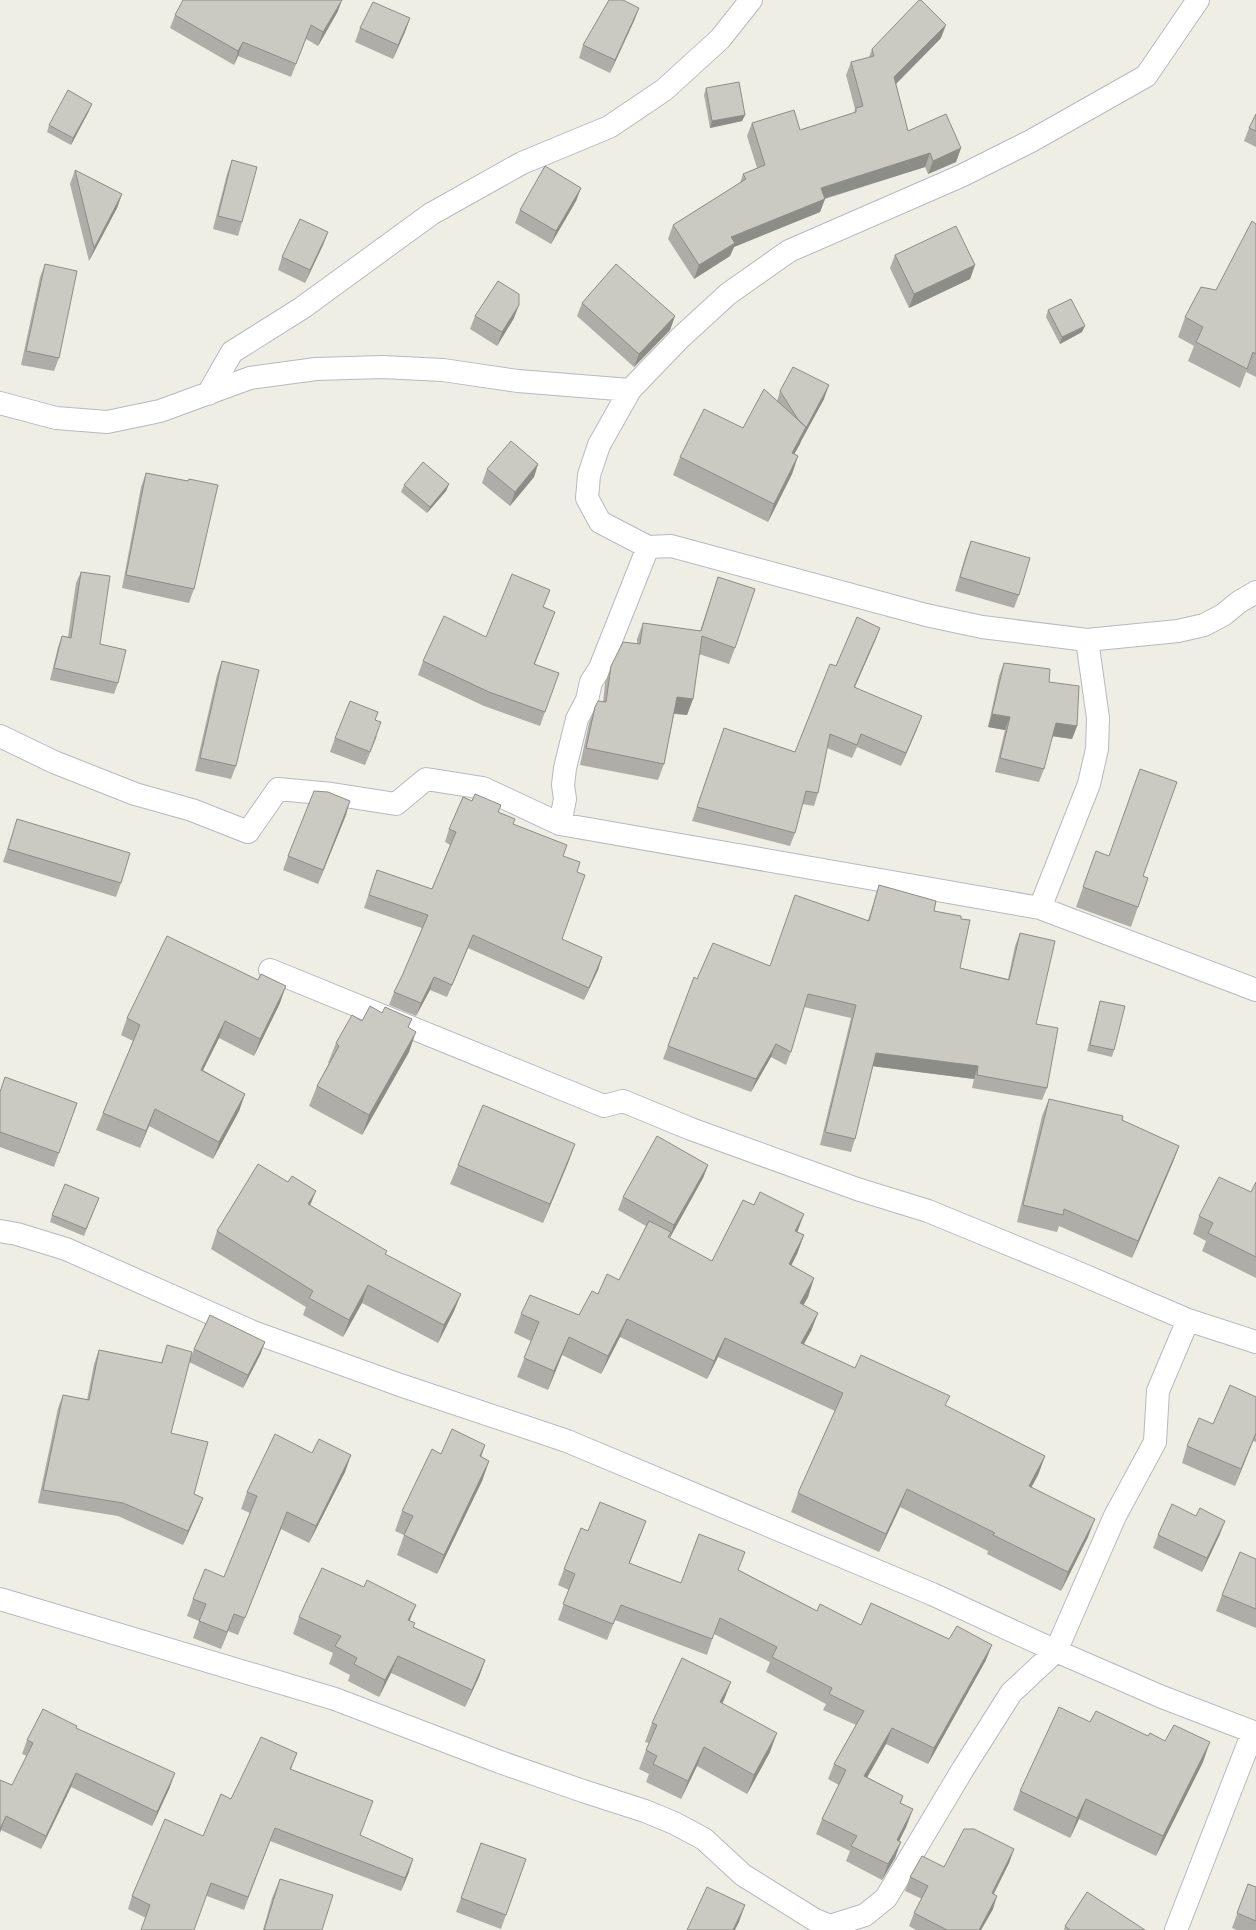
<svg xmlns="http://www.w3.org/2000/svg" width="1256" height="1930" viewBox="0 0 1256 1930" font-family="Manrope,sans-serif">
<style>
.lines{fill:none;stroke-linecap:round;stroke-linejoin:round}
.street-casing{stroke:#b7b9be;stroke-width:24}
.street{stroke:#fff;stroke-width:22}
.wall{fill:#aeada7}
.shaded-wall{fill:#8d8d88}
.building{fill:#cac9c2;stroke:#8d8d88}
</style>
<rect width="100%" height="100%" fill="#eeeee5"/>
<g class="lines">
<defs>
<path id="street" d="M208,394L232,352L302,308L431,214L522,163L609,127L664,90L720,39L751,0
M0,403L56,418L107,422L160,411L250,378L316,369L382,367L443,370L518,381L630,390
M1087,640L982,627L926,615L671,546L648,547L600,522L587,498L589,475L599,445L630,390L679,339L728,294L789,251L961,176L1031,141L1146,76L1198,0
M0,736L54,762L135,794L192,810L248,832L278,789L332,794L396,804L426,779L483,788L560,824L1040,908L1256,990
M560,824L565,799L563,785L565,768L577,719L587,700L591,682L600,668L648,547
M1040,908L1089,784L1097,749L1098,718L1087,640L1178,631L1204,625L1223,615L1239,602L1256,592
M270,970L604,1106L623,1101L691,1129L857,1189L928,1211L1074,1271L1188,1320L1256,1342
M0,1231L17,1234L66,1249L253,1332L400,1385L567,1441L932,1594L1056,1651L1115,1516L1155,1442L1158,1391L1188,1320
M0,1599L335,1699L500,1762L583,1791L645,1811L674,1823L704,1839L743,1875L815,1920L830,1926L865,1915L886,1898L963,1769L1011,1693L1056,1651L1162,1697L1256,1733
M1176,1930L1253,1732"/>
</defs>
<use href="#street" class="street-casing"/>
<use href="#street" class="street"/>
</g>
<path class="wall" d="M639,8L634,21L610,73L579,58L583,45Z
M338,11L318,46L306,39L291,77L238,56L234,65L170,28L175,15Z
M410,18L405,32L393,59L355,42L360,28Z
M941,38L896,84L908,131L961,148L956,162L928,174L925,167L825,199L820,212L734,247L730,256L694,279L668,239L673,225L740,183L743,174L757,168L747,136L752,123L800,130L854,113L855,109L846,75L851,62L869,57L872,49Z
M706,88L745,115L742,121L710,128L704,95Z
M89,111L71,145L47,132L49,125Z
M1256,114V147L1244,141L1249,128Z
M232,160L242,222L238,236L213,229L227,174Z
M75,170L122,194L117,208L89,261L70,184Z
M581,188L576,201L551,244L515,223L520,210Z
M1256,224V377L1246,372L1240,388L1188,361L1194,346L1178,337L1185,317L1216,290Z
M328,232L323,245L305,283L278,270L282,257Z
M895,255L975,265L970,279L909,308L890,268Z
M45,264L59,358L54,371L21,365L40,277Z
M582,303L675,316L670,330L634,367L577,316Z
M1048,310L1082,332L1060,344L1046,317Z
M475,316L514,318L497,346L470,329Z
M780,391L824,399L794,454L798,456L792,474L768,522L673,475L680,457L743,428L777,401Z
M538,464L534,477L510,506L482,483L487,469Z
M146,473L188,481L194,589L189,603L122,588L141,487Z
M449,484L446,491L427,513L401,492L404,485Z
M971,541L1019,595L1014,608L955,591L966,554Z
M81,572L100,644L118,683L114,694L50,680L58,647L62,636L68,637L76,583Z
M718,577L735,648L729,664L699,654L693,699L687,715L674,714L664,764L658,780L580,765L589,723L595,707L603,702L605,683L611,666L637,644V639L643,623L700,631Z
M544,607L555,612L535,664L545,712L540,726L484,706L418,675L423,661L486,637Z
M880,628L875,641L855,687L917,729L901,766L857,747L852,758L827,748L818,793L814,806L802,804L795,833L790,846L692,821L724,728L795,752L836,666Z
M222,661L236,766L231,779L195,771L217,675Z
M1004,663L1049,682L1077,726L1072,739L1052,736L1044,769L1039,782L995,772L1005,730L988,727L999,676Z
M377,736L365,765L330,752L335,738Z
M472,801L501,805L498,812L515,819L513,824L563,856L577,872L562,939L602,957L598,970L584,1000L468,948L447,997L430,990L416,1016L389,1005L394,992L402,976L422,928L364,908L377,870L432,889L450,845L445,842L449,829Z
M346,815L318,884L283,870L288,856Z
M17,819L121,883L116,897L3,862L13,832Z
M1096,851L1143,876L1148,878L1131,927L1076,907Z
M879,885L934,911L961,919L960,968L1008,979L1015,946L1020,933L1047,1088L1042,1100L972,1088L974,1079L873,1066L855,1139L851,1152L820,1145L851,1018L804,1007L791,1052L786,1065L771,1057L751,1092L663,1059L694,977L697,979L769,966L868,920L875,898Z
M1100,1001L1114,1050L1112,1057L1087,1051L1098,1008Z
M280,1003L254,1056L219,1038L203,1070L245,1094L239,1111L213,1159L149,1126L140,1148L96,1130L103,1113L133,1041L121,1035L127,1018Z
M362,1021L409,1028V1052L362,1135L309,1106L317,1086L329,1063H328L336,1043Z
M0,1092L77,1103L54,1167L0,1147Z
M1049,1099L1122,1120L1179,1146L1173,1162L1132,1258L1059,1226L1057,1232L1017,1222L1042,1116Z
M575,1144L568,1163L543,1223L450,1184L458,1165Z
M708,1165L703,1178L670,1238L712,1261L797,1232L804,1235L797,1254L791,1265L814,1278L808,1297L803,1305L818,1313L811,1331L804,1344L855,1368L946,1406L1045,1456L1038,1475L1031,1487L1088,1537L1061,1591L987,1554L988,1551L900,1507L879,1552L791,1512L798,1493L835,1411L718,1357L707,1379L620,1337L601,1374L562,1355L548,1390L517,1377L531,1341L514,1333L521,1314L579,1315L598,1294L619,1280L646,1226L618,1210L623,1197Z
M1256,1182V1278L1202,1251L1206,1241L1193,1234L1199,1216L1251,1192Z
M99,1198L84,1236L50,1222L52,1215Z
M310,1206L386,1255L461,1294L454,1311L438,1343L362,1303L343,1337L303,1315L306,1307L211,1249L217,1231Z
M265,1342L260,1355L243,1388L189,1362L171,1433L194,1494L203,1498L198,1511L183,1545L118,1516L38,1503L58,1408L63,1395L87,1400L94,1364L99,1350L161,1363L167,1345L191,1357L194,1349Z
M1256,1397V1442L1253,1441L1235,1486L1182,1463L1187,1446L1213,1424Z
M485,1445L481,1457L489,1461L482,1481L437,1574L397,1555L404,1535L395,1531L402,1511L441,1454Z
M312,1453L351,1455L345,1472L309,1543L281,1529L238,1635L228,1631L221,1649L193,1638L199,1621L187,1616L193,1599L224,1577L250,1513L241,1509L247,1492Z
M646,1521L629,1564L681,1583L739,1570L817,1611L861,1625L986,1660L928,1764L886,1744L867,1777L903,1796L901,1803L907,1825L899,1841L895,1858L882,1880L846,1861L850,1851L816,1834L822,1819L839,1785L828,1779L834,1764L856,1725L823,1710L826,1704L766,1672L770,1662L714,1634L707,1655L615,1620L607,1640L558,1620L569,1590L558,1585L564,1569L588,1531Z
M1220,1534L1202,1572L1153,1548L1158,1535Z
M1256,1559V1628L1216,1611L1222,1595Z
M299,1617L410,1621L413,1627L485,1660L479,1677L465,1707L391,1673L379,1697L348,1681L350,1675L329,1664L333,1653L293,1634Z
M731,1682L722,1703L770,1752L747,1794L697,1766L681,1799L646,1782L649,1774L639,1769L646,1750L649,1743L645,1742L652,1723Z
M1090,1722L1203,1762L1156,1856L1079,1819L1070,1838L1013,1810L1020,1791Z
M76,1728L170,1787L152,1826L71,1787L41,1849L1,1830L12,1785L27,1756L22,1754L27,1740Z
M292,1766L291,1770L360,1835L409,1872L401,1891L270,1841L244,1910L207,1896L146,1918L128,1909L132,1896L203,1836L231,1799Z
M481,1843L526,1859L501,1929L456,1912Z
M1014,1849L1009,1863L994,1894L993,1909L981,1930H916L909,1926L914,1913L922,1899L905,1891L910,1877L944,1867Z
M280,1879L322,1930H263L272,1898Z
M1248,1884L1256,1887V1930H1237L1232,1928Z
M1065,1926L1145,1930H1064Z"/>
<path class="shaded-wall" d="M342,0L338,11L318,46L323,32Z
M639,8L634,21L610,73L615,60Z
M410,18L405,32L393,59L398,45Z
M946,25L941,38L889,91L894,77Z
M243,42L238,56L234,65L238,51Z
M92,104L89,111L71,145L73,138Z
M745,115L742,121L710,128L712,121Z
M961,148L956,162L928,174L933,161Z
M930,153L925,167L816,201L821,188Z
M581,188L576,201L551,244L556,231Z
M122,194L117,208L89,261L94,248Z
M825,199L820,212L734,247L730,256L694,279L699,265L731,237Z
M328,232L323,245L305,283L310,270Z
M975,265L970,279L909,308L914,294Z
M519,305L514,318L497,346L502,332Z
M675,316L670,330L634,367L639,354Z
M1085,326L1082,332L1060,344L1062,337Z
M829,385L824,399L800,443L805,430Z
M806,427L800,444L785,471L792,453Z
M798,456L792,474L768,522L774,504Z
M538,464L534,477L510,506L515,492Z
M449,484L446,491L427,513L430,507Z
M880,628L875,641L849,700L854,687Z
M677,697L693,699L687,715L671,713Z
M992,714L1010,717L1005,730L988,727Z
M922,716L917,729L901,766L906,753Z
M1056,723L1077,726L1072,739L1051,736Z
M350,801L346,815L318,884L323,870Z
M473,935L468,948L447,997L452,985Z
M602,957L598,970L584,1000L589,988Z
M434,977L430,990L416,1016L421,1003Z
M286,986L280,1003L254,1056L260,1039Z
M225,1021L219,1038L195,1086L201,1070Z
M416,1032L409,1052L362,1135L369,1115Z
M776,1044L771,1057L751,1092L756,1079Z
M876,1053L978,1066L974,1079L871,1066Z
M245,1094L239,1111L213,1159L219,1142Z
M155,1109L149,1126L140,1148L146,1131Z
M575,1144L568,1163L543,1223L550,1204Z
M1179,1146L1173,1162L1132,1258L1138,1241Z
M708,1165L703,1178L669,1239L674,1225Z
M316,1191L309,1208L308,1204Z
M804,1214L797,1233L795,1231Z
M804,1235L797,1254L783,1282L789,1264Z
M814,1278L808,1297L794,1322L800,1303Z
M368,1285L362,1303L343,1337L349,1320Z
M461,1294L454,1311L438,1343L444,1325Z
M818,1313L811,1331L794,1362L801,1343Z
M627,1319L620,1337L601,1374L608,1356Z
M569,1337L562,1355L548,1390L554,1371Z
M725,1338L718,1357L707,1379L714,1361Z
M265,1342L260,1355L243,1388L248,1375Z
M1256,1433L1253,1441L1235,1486L1241,1469Z
M485,1445L478,1465L480,1456Z
M351,1455L345,1472L309,1543L316,1526Z
M1045,1456L1038,1475L1022,1505L1029,1486Z
M489,1461L482,1481L437,1574L444,1555Z
M907,1489L900,1507L879,1552L886,1534Z
M203,1498L198,1511L183,1545L188,1531Z
M287,1512L281,1529L238,1635L245,1618Z
M1095,1519L1088,1537L1061,1591L1068,1572Z
M646,1521L640,1537L623,1579L629,1563Z
M1225,1521L1220,1534L1202,1572L1207,1558Z
M416,1605L409,1622L408,1620Z
M234,1614L228,1631L221,1649L227,1632Z
M992,1645L986,1660L928,1764L934,1748Z
M398,1656L391,1673L379,1697L385,1680Z
M485,1660L479,1677L465,1707L472,1690Z
M731,1682L724,1700L713,1721L720,1702Z
M892,1728L886,1744L859,1792L864,1776Z
M777,1733L770,1752L747,1794L754,1775Z
M1210,1742L1203,1762L1156,1856L1163,1836Z
M704,1747L697,1766L681,1799L688,1781Z
M297,1753L292,1766L285,1782L290,1769Z
M76,1773L71,1787L41,1849L46,1836Z
M175,1773L170,1787L152,1826L157,1812Z
M1086,1799L1079,1819L1070,1838L1077,1818Z
M913,1809L907,1825L892,1856L897,1840Z
M6,1816L1,1830L0,1833V1829Z
M901,1842L895,1858L882,1880L888,1864Z
M1014,1849L1009,1863L987,1906L992,1893Z
M413,1859L409,1872L401,1891L405,1878Z
M997,1896L993,1909L981,1930H979Z
M745,1905L739,1922L735,1930H733Z"/>
<path class="building" d="M183,0H342L323,32L311,25L296,64L243,42L238,51L175,15Z
M609,0H623L639,8L615,60L583,45Z
M919,0H921L946,25L894,77L908,131L946,114L961,148L933,161L930,153L821,188L825,199L731,237L735,243L699,265L673,225L746,179L743,174L765,165L752,123L794,110L800,130L856,112V108L863,106L851,62L874,56L872,49Z
M373,2L410,18L398,45L360,28Z
M739,82L745,115L712,121L706,88Z
M68,90L92,104L73,138L49,125Z
M1256,114V131L1249,128Z
M232,160L257,167L242,222L218,216Z
M545,166L581,188L556,231L520,210Z
M75,170L122,194L94,248Z
M300,219L328,232L310,270L282,257Z
M1252,221L1256,224V354L1253,352L1247,369L1196,342L1203,327L1185,317L1201,287L1216,290Z
M956,226L975,265L914,294L895,255Z
M45,264L77,271L59,358L26,351Z
M616,264L675,316L639,354L582,303Z
M498,281L519,294V305L502,332L475,316Z
M1071,299L1085,326L1062,337L1048,310Z
M793,367L829,385L805,430L806,427L799,421L780,391Z
M764,389L806,427L792,453L798,456L774,504L680,457L704,409L743,428Z
M511,441L538,464L515,492L487,469Z
M423,462L449,484L430,507L404,485Z
M146,473L188,481L189,479L218,485L194,589L126,575Z
M971,541L1030,558L1019,595L960,577Z
M81,572L110,576L100,644L126,650L118,683L54,668L62,636L71,638Z
M512,574L550,590L543,607L555,612L534,664L559,673L545,712L489,692L423,661L444,616L486,637Z
M718,577L755,589L735,648L702,636L693,699L677,697L664,764L586,748L595,707L598,701L606,702L611,666L623,642L640,644L643,623L701,631Z
M857,617L880,628L854,687L922,716L906,753L861,734L857,745L830,734L818,793L806,791L795,833L697,807L724,728L795,752L830,664L836,666Z
M222,661L259,670L236,766L200,758Z
M1004,663L1050,669L1049,682L1079,686L1077,726L1056,723L1044,769L1000,758L1010,717L992,714Z
M350,701L378,712L375,720L381,722L370,752L335,738Z
M1140,769L1177,782L1143,876L1148,878L1138,907L1083,887L1096,851L1109,856Z
M314,791L328,792L350,801L323,870L288,856Z
M475,794L501,805L498,812L515,819L513,824L567,845L563,856L580,862L577,872L585,875L562,939L602,957L589,988L473,935L452,985L434,977L421,1003L394,992L402,976L428,915L369,895L377,870L432,889L456,832L449,829L463,797L472,801Z
M17,819L130,853L121,883L8,849Z
M879,885L936,901L934,911L961,916V919L970,920L960,968L1009,980L1020,933L1055,941L1036,1024L1058,1028L1047,1088L977,1075L978,1066L876,1053L855,1139L825,1132L856,1005L808,994L791,1052L776,1044L756,1079L668,1046L694,977L697,979L713,943L770,966L795,895L869,921Z
M167,936L258,980L261,974L286,986L260,1039L225,1021L201,1070L245,1094L219,1142L155,1109L146,1131L103,1113L140,1025L127,1018Z
M1100,1001L1125,1006L1114,1050L1090,1045Z
M370,1006L382,1013L385,1007L412,1019L408,1027L416,1032L369,1115L317,1086L339,1046L336,1043L352,1015L362,1021Z
M5,1077L77,1103L59,1153L0,1132V1092Z
M1049,1099L1123,1116L1122,1120L1179,1146L1138,1241L1064,1209L1063,1215L1023,1205Z
M483,1105L575,1144L550,1204L458,1165Z
M657,1136L708,1165L674,1225L623,1197Z
M258,1164L288,1182L292,1176L316,1191L308,1204L387,1251L385,1254L461,1294L444,1325L368,1285L349,1320L309,1298L313,1291L217,1231Z
M1219,1177L1251,1192L1256,1182V1257L1208,1233L1213,1223L1199,1216Z
M65,1184L99,1198L86,1229L52,1215Z
M760,1192L804,1214L795,1231L804,1235L789,1264L814,1278L800,1303L818,1313L801,1343L855,1368L861,1355L950,1396L945,1405L1045,1456L1029,1486L1095,1519L1068,1572L993,1535L995,1533L907,1489L886,1534L798,1493L843,1393L725,1338L714,1361L627,1319L608,1356L569,1337L554,1371L524,1358L539,1322L521,1314L530,1295L579,1315L592,1291L598,1294L607,1274L619,1280L649,1221L671,1232L668,1237L712,1261L743,1200L754,1205Z
M210,1315L265,1342L248,1375L194,1349Z
M167,1345L192,1352L171,1433L208,1442L194,1494L203,1498L188,1531L123,1503L43,1490L63,1395L89,1400L99,1350L162,1363Z
M1230,1385L1256,1397V1433L1241,1469L1187,1446L1199,1418L1213,1424Z
M452,1429L485,1445L480,1456L489,1461L444,1555L404,1535L413,1516L402,1511L432,1449L441,1454Z
M275,1434L312,1453L319,1439L351,1455L316,1526L287,1512L245,1618L234,1614L227,1632L199,1621L206,1604L193,1599L205,1569L224,1577L257,1496L247,1492Z
M600,1502L646,1521L629,1563L681,1583L699,1534L745,1552L738,1570L817,1611L820,1604L861,1625L871,1603L949,1639L957,1626L992,1645L934,1748L892,1728L864,1776L903,1796L900,1803L913,1809L897,1840L901,1842L888,1864L851,1846L857,1836L822,1819L846,1770L834,1764L864,1711L829,1694L832,1688L772,1657L777,1647L720,1618L712,1639L621,1605L613,1624L563,1604L575,1574L564,1569L581,1528L588,1531Z
M1172,1504L1196,1516L1200,1508L1225,1521L1207,1558L1158,1535Z
M1240,1552L1256,1559V1609L1222,1595Z
M322,1568L364,1587L367,1580L416,1605L408,1620L415,1623L413,1627L485,1660L472,1690L398,1656L385,1680L354,1664L357,1658L335,1646L341,1636L299,1617Z
M682,1658L731,1682L720,1702L777,1733L754,1775L704,1747L688,1781L653,1764L657,1756L646,1750L657,1725L652,1723Z
M1059,1707L1090,1722L1096,1711L1148,1736L1150,1733L1165,1741L1174,1725L1210,1742L1163,1836L1086,1799L1077,1818L1020,1791Z
M43,1709L77,1726L76,1728L175,1773L157,1812L76,1773L46,1836L6,1816L0,1829V1780L12,1785L33,1743L27,1740Z
M261,1737L297,1753L290,1769L373,1801L360,1835L413,1859L405,1878L275,1828L248,1897L211,1883L194,1930H141L150,1905L132,1896L165,1819L203,1836L221,1794L231,1799Z
M964,1829H974L1014,1849L992,1893L997,1896L979,1930H947L914,1913L928,1886L910,1877L922,1856L944,1867Z
M481,1843L526,1859L506,1915L461,1898Z
M280,1879L333,1895L322,1930H264Z
M1248,1884L1256,1887V1921L1237,1913Z
M707,1887L745,1905L733,1930H687Z
M1087,1892L1145,1930H1070L1065,1926Z"/>
</svg>
